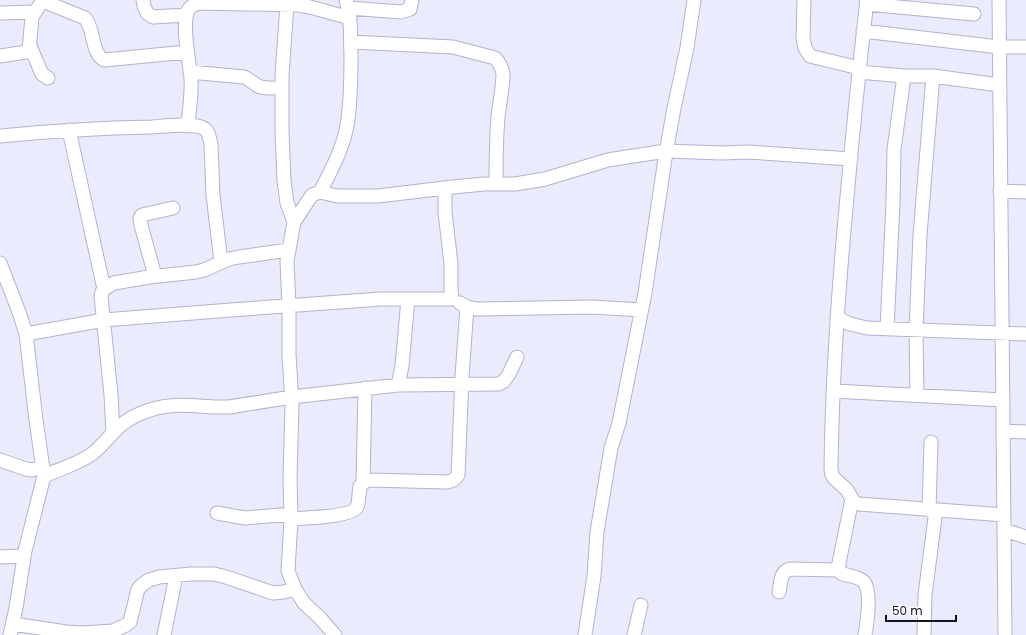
<svg xmlns="http://www.w3.org/2000/svg" width="1026" height="635" viewBox="0 0 1026 635" font-family="Poppins,sans-serif">
<style>
.lines{fill:none;stroke-linecap:round;stroke-linejoin:round}
.minor-casing{stroke:#b3b3c9;stroke-width:15}
.minor{stroke:#fff;stroke-width:13}
</style>
<rect width="100%" height="100%" fill="#ebebfe"/>
<g class="lines">
<defs>
<path id="minor" d="M143,0L144,6L147,13L153,17L186,15
M804,0L803,38L805,48L810,56L859,68
M867,0C859,69 852,139 846,208C838,295 832,382 831,469L832,475L834,478L847,490L852,499L855,503L859,504L1004,515
M999,0L1005,635
M43,1L85,18C95,30 91,53 104,60L187,52
M866,4L974,14
M287,5L282,75V132L284,181L287,203L294,222
M349,8L401,12L410,9L412,0
M0,13L35,12
M863,31L999,47H1026
M351,42L453,47L495,58C500,63 502,67 503,74C503,88 499,105 498,118C496,140 496,162 496,184
M30,46L42,74L48,78
M0,56L26,52L29,50L32,17L43,0
M190,72L244,77C249,79 253,83 258,86C265,89 274,88 281,88
M858,72L904,76H933L999,85
M188,126C189,110 192,95 191,79C190,63 180,22 189,9C192,5 196,4 200,3L299,5L310,7L350,18
M69,130L104,289
M0,136C51,131 101,128 152,127C166,126 188,123 201,127C209,129 209,137 211,144L213,195L221,262
M1000,191L1026,192
M320,192C332,169 345,145 348,119C351,97 351,76 351,55C350,36 352,18 346,0
M0,263L19,312L26,334L36,420L44,476L25,551L16,608L10,635
M155,276L141,225L140,218L142,215L173,208
M460,303L467,307L476,309L593,307L641,310
M837,318L850,324L867,328L1026,334
M887,329L893,203L894,149L904,76
M26,334L104,320L231,310L381,299H452L451,290V264L445,212V188
M398,385L402,366L408,299
M833,391L1003,400
M917,395L916,330L920,235L933,76
M1003,431L1026,432
M113,433L111,395L101,296L102,292L104,289L114,283L149,277L196,272L204,270L229,259L239,257L289,250
M0,460L26,469L32,470L43,467
M44,476C60,469 78,464 92,454C102,446 110,435 120,426C128,419 140,413 150,410C176,401 202,408 229,407L292,397L398,385L499,384L504,381L509,374L517,357
M363,483L365,388
M852,499L839,563C839,568 838,572 843,574C849,576 860,577 864,582C872,592 867,623 865,635
M929,510L931,442
M217,513L245,518L291,514
M291,519C302,518 352,517 357,507C359,503 359,491 360,486L366,481L369,480L447,482C453,481 455,479 458,475L462,376L467,307
M1004,530L1026,537
M0,557L24,556
M779,592C781,582 780,572 790,569L839,570
M13,624L66,632L82,633L113,631L126,625L130,622L138,589L143,584L149,580L159,577L191,574H214L226,577L273,593L284,592L295,589
M164,635L176,576
M335,635L320,618L304,603L295,589L288,571L291,519L290,477L292,405L289,354V306L287,261L294,222L312,195L320,192L337,196H378L453,187L484,184H515L545,179L608,160L666,151L722,153L748,152L851,159
M585,635L594,576L597,532L611,448L619,423L645,293L665,159L674,108L687,48L694,0
M634,635L641,605
M924,635L925,595L936,510"/>
</defs>
<use href="#minor" class="minor-casing"/>
<use href="#minor" class="minor"/>
</g>
<path d="M886 615v6h70v-6" fill="none" stroke="#13131b" stroke-width="2"/>
<text x="892" y="615" font-size="12" fill="#13131b" stroke="#fafaff" stroke-width="3" paint-order="stroke">50 m</text>
</svg>
